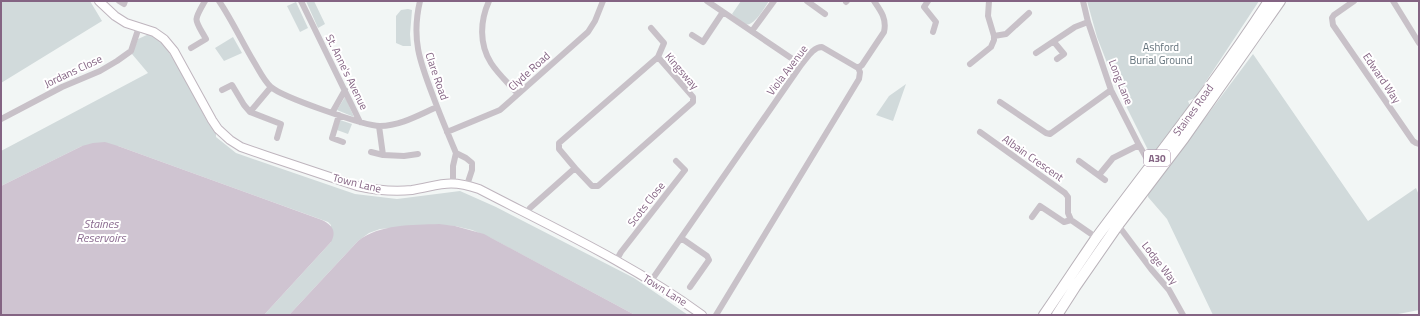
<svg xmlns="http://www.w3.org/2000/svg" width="1420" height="316" viewBox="0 0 1420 316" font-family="'Titillium Web',sans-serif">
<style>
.green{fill:#d1dadb}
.water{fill:#cfc4d1}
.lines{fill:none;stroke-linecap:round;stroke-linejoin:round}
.secondary-casing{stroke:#bfb5be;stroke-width:10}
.trunk-casing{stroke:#b9b2b9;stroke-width:12}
.minor{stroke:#c8c1c8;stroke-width:6}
.secondary{stroke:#fff;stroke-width:8}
.trunk{stroke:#fff;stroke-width:10}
.labels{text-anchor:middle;stroke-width:4;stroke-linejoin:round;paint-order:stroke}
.shield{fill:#fff;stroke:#a992a8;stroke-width:1}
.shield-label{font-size:10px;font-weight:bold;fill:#846483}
.park-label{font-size:11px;fill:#63727b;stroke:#fff}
.street-label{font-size:11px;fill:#846483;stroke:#fff}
.water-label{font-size:12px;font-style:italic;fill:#8a6a8f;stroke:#fff}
</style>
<rect width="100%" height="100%" fill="#f2f6f5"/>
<path class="green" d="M1,1H90L102,21L1,83Z
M306,1H314L325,24L318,28Z
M741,1H769C765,7 753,28 745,24C740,22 736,17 732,14Z
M1087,1H1259L1195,98L1188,101L1190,106L1151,156L1116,86L1097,37Z
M296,2L308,28L300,32L287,6Z
M408,9L412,10L410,34L411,46H403L396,43V16L401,10Z
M149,34L161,40L182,73L207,121L216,133V137L236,153L355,194L397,199L460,191L496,207L634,278L688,315H635L491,238L472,230L455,226L428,225L380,229L369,233L358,241L289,315H264L331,242V225L328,222L118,146H82L1,186V151L148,73L132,54L138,39Z
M233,37L242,53L224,61L215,48Z
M1253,54L1368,221L1416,188L1419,195V310L1393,315H1213L1167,219L1148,197V194Z
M906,84L893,121L876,115L889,96Z
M345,97L354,117L337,110Z
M340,120L352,124L348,134L337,130Z"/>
<path class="water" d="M105,142L118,146L322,220C332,225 337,231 331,242L264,315H1V186L82,146L93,143Z
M439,224L455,226L484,234L635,315H289L358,241C379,224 413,225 439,224Z"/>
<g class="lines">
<defs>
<path id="secondary" d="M99,1L115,16L126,23L154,32L164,39L174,51L212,120L218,129L230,140L241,147L267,156L357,186C375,190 394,192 412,190C441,185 449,179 479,189C554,228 634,265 702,315"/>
<path id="trunk" d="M1044,315C1062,289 1079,263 1097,237C1155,159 1216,83 1269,1
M1057,315L1075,287L1118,225L1184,138L1280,1"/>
</defs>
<use href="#secondary" class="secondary-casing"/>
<use href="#trunk" class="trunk-casing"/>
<path class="minor" d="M119,1L124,4L125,1
M219,1C232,20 242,42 254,62C259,70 264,81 271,87C282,97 365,126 380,126C400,126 419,115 437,107
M301,1L360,122
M420,1C411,39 420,62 433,96C440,115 448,134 456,153L453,166V183
M489,1C480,21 479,44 491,63C498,74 509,84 518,94
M707,1L794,60
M807,1L825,14
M928,1L924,7L936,22L933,32
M1083,1L1088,22L1111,90L1139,145L1151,166
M1354,1L1334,15L1332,18L1333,25L1413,141L1416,143L1419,144
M1393,1L1419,43
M846,2L847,1
M651,28L664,43L658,57
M752,31L774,1
M692,35L703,42L723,12
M994,36L1006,34L1029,13
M1054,42L1064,54L1057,59
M191,48L206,39C194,18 193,22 205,1
M1036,53L1075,27L1088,22
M970,64L991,47L994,40V36L988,16L989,1
M858,68L862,65L884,32C887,19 881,11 874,1
M222,90L232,85L244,105L250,112L281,124L277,138
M1000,102L1046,133L1050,134L1111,90
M250,112L271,87
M332,113L345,90
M339,115L332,138L343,142
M1,119L62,87L100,71L117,61L131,51L139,27
M379,126L383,155L404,156L418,154
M447,132L500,110L588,32L595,21L603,1
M980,132L1065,193L1068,197V213L1071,220L1097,238
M371,152L383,155
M456,153L466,158L472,163V170L467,185
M1079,161L1105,180
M1099,175L1113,158L1139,145
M526,214L530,208L575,168L592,186H598L693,102V97L658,57L559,143V149L575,168
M1032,217L1040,206L1064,222L1071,220
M1118,225L1151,269L1169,290L1183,315
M681,238L707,256L709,260L690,287
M616,261L621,252L685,170L676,161
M651,281L801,65C807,58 813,47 822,47L858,68L860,72L859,79L716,315"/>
<use href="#secondary" class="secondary"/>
<use href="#trunk" class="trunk"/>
</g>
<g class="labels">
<rect class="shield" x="1144" y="150" width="26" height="16" rx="3"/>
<g class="shield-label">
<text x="1157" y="162">A30</text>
</g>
<g class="park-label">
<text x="1161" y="51">Ashford<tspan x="1161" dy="13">Burial Ground</tspan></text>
</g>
<g class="street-label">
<text transform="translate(787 70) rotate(-53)" y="4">Viola Avenue</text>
<text transform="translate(73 71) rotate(-25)" y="4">Jordans Close</text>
<text transform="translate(529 71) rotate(-42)" y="4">Clyde Road</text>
<text transform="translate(682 71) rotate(49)" y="4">Kingsway</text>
<text transform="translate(347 72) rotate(64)" y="4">St. Anne's Avenue</text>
<text transform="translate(437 76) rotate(71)" y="4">Clare Road</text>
<text transform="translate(1382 78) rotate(56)" y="4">Edward Way</text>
<text transform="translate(1121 82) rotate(68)" y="4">Long Lane</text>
<text transform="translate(1193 110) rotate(-54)" y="4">Staines Road</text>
<text transform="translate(1033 158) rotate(35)" y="4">Albain Crescent</text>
<text transform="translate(357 183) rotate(14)" y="4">Town Lane</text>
<text transform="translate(646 204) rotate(-52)" y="4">Scots Close</text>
<text transform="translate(1160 263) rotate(52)" y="4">Lodge Way</text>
<text transform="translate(665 290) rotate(32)" y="4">Town Lane</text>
</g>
<g class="water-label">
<text x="101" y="228">Staines<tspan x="101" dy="14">Reservoirs</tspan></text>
</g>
</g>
<rect width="1420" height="316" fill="none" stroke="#846483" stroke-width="4"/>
</svg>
